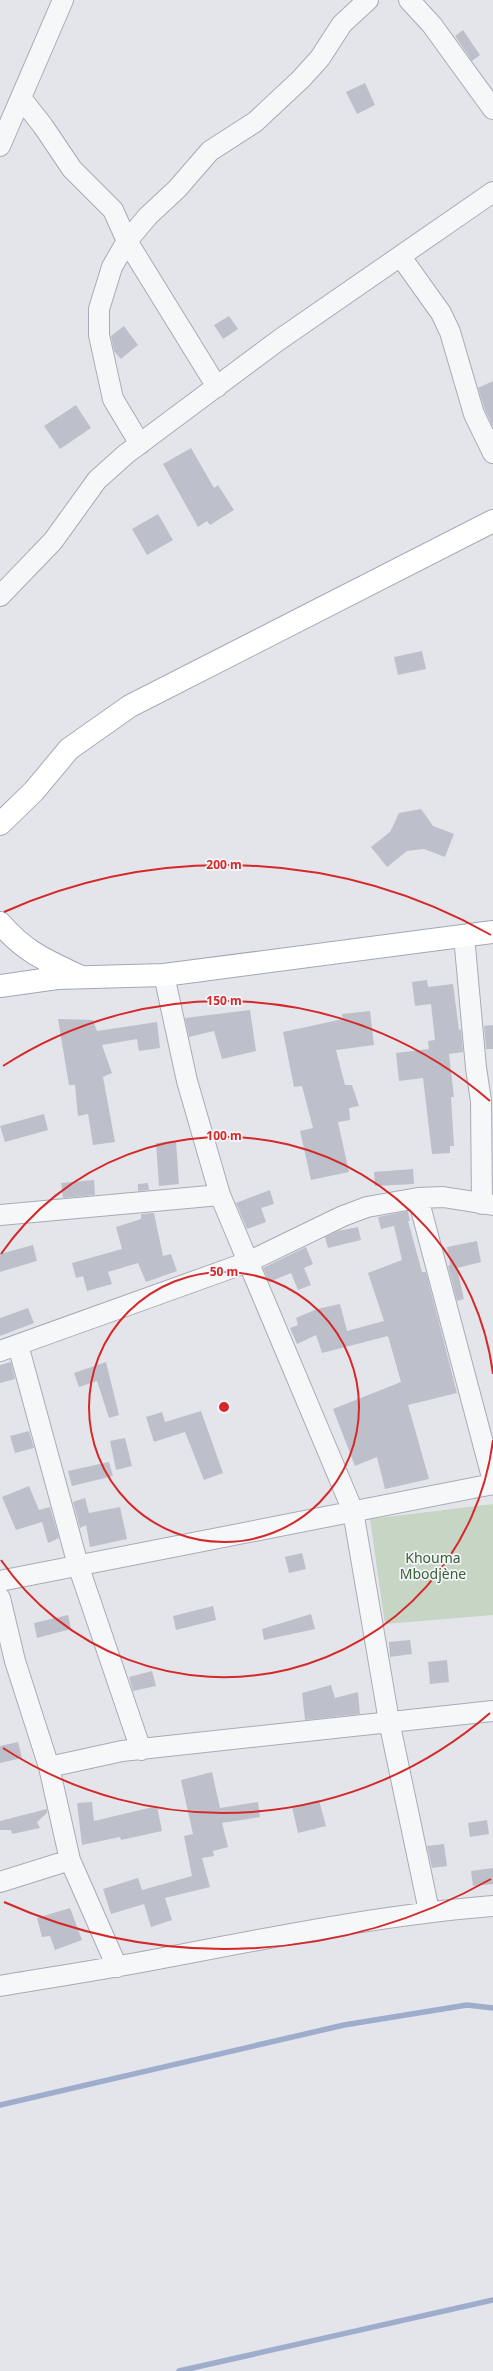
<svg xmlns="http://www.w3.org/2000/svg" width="493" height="2371" viewBox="0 0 493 2371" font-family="'Noto Sans',sans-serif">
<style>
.green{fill:#c6d5c4}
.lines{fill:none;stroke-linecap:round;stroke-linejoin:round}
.stream{stroke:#9eadcc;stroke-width:5.5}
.building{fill:#bdc0cb}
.street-casing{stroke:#a8abb6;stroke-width:22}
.secondary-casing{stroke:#a8abb6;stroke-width:24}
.primary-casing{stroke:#a2a7b7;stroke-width:24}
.street{stroke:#f6f7f9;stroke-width:20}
.secondary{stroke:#fff;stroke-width:22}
.primary{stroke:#fff;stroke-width:22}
.ring{fill:none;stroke:#d62828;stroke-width:2}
.labels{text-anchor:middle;stroke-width:3.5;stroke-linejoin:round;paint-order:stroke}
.park-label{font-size:14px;fill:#396037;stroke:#f3f5f9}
.centre{fill:#d62828;stroke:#f3f5f9;stroke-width:2}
.ring-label{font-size:12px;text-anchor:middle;font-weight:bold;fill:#d62828;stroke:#f3f5f9;stroke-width:3.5;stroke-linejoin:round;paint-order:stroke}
</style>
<rect width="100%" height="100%" fill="#e3e5eb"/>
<path class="green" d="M493,1504V1615L385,1624L370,1519Z"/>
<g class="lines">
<path class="stream" d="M0,2105L344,2025L467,2005L493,2008
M179,2371L493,2300"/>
</g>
<path class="building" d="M463,30L480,55L472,61L455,36Z
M365,83L375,105L357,114L346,92Z
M229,316L238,329L223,339L214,325Z
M124,326L138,345L121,359L114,351L111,336Z
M493,381V427L485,410L478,388Z
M76,405L91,428L60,449L44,426Z
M191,448L214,488L218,485L234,510L210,525L207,521L198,527L163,464Z
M158,514L173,540L147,555L132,529Z
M422,651L426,669L398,675L394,657Z
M421,809L433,826L454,834L445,857L424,849L407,851L387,867L371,847L390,832L399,813Z
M427,980L428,987L453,984L459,1030L461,1029L463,1052L449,1054L454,1097H451L454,1146H450V1153L432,1154L423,1078L399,1081L396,1053L429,1049L428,1041L435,1040L431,1004L415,1006L412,982Z
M250,1010L256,1051L222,1059L214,1031L189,1037L185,1018Z
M370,1011L374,1045L336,1050L345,1085H352L359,1106L349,1108L350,1120L338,1122L349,1172L311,1180L300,1131L313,1128L302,1086L294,1087L283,1032L343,1019L342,1014Z
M58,1019L93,1020L97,1031L157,1022L160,1048L139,1051L137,1039L102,1045L112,1073L103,1077L115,1142L93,1145L88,1114L78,1116L75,1085H69Z
M493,1025V1049H486L484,1026Z
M44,1114L48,1130L5,1142L0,1126Z
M176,1141L179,1184L159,1186L156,1143Z
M413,1169L414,1184L375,1186L374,1172Z
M94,1180L95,1195L63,1198L61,1183Z
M148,1183L149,1190L138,1191V1184Z
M270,1190L274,1204L261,1208L266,1222L247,1229L236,1203Z
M408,1211L410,1221H408L422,1272H426L457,1393L408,1405L429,1479L385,1489L377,1457L355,1466L333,1409L401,1382L388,1336L322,1353L316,1335L297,1344L290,1328L298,1325L296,1318L317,1309L340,1304L347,1331L384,1321L368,1273L402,1260L394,1226L381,1229L378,1217Z
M154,1213L163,1256L171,1254L177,1271L146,1282L138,1263L108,1272L112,1284L87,1291L83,1276L76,1278L72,1263L122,1249L116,1227L141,1219V1214Z
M358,1227L361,1240L328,1248L325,1237L338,1231Z
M477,1241L481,1262L457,1268L464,1299L457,1301L448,1266L450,1265L447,1247Z
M33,1245L37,1261L0,1272V1254Z
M306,1247L313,1264L304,1268L311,1285L298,1290L291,1273L269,1282L263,1268Z
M28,1308L34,1323L0,1336V1318Z
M11,1362L15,1379L0,1383V1365Z
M106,1362L119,1415L109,1418L97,1381L79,1387L74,1373Z
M201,1411L223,1473L204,1480L185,1432L154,1442L146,1417L162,1412L165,1422Z
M29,1431L34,1448L15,1453L10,1436Z
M125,1438L132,1466L116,1470L110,1441Z
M109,1462L113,1476L72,1486L68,1471Z
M29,1486L39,1510L50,1507L59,1538L48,1543L42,1522L16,1530L2,1497Z
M85,1498L89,1513L120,1507L127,1539L90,1547L86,1525L80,1528L73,1502Z
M302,1553L306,1569L289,1573L285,1557Z
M213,1606L216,1620L176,1630L173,1616Z
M311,1614L315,1629L264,1640L262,1629Z
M68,1615L71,1629L37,1638L34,1623Z
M410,1640L412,1654L390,1657L389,1642Z
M447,1660L449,1682L430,1684L428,1662Z
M152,1671L156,1686L133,1691L129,1677Z
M331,1685L335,1698L358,1692L360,1714L305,1720L302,1693Z
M18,1742L22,1758L0,1763V1746Z
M212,1772L220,1808L258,1802L260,1817L222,1823L228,1847L213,1851L214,1856L202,1858L210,1887L165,1898L172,1920L151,1927L144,1904L111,1914L103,1889L138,1878L142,1890L192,1876L184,1836L193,1834L181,1780Z
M319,1800L326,1826L298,1833L292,1807Z
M92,1802L94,1821L157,1806L162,1831L121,1840L120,1837L82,1845L77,1803Z
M47,1809V1813L37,1822L40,1828L12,1834L11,1830H0V1821Z
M487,1820L489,1834L470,1837L468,1823Z
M444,1844L447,1866L432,1868L427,1846Z
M493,1868V1884L473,1886L471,1871Z
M70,1908L82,1940L55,1950L50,1936L42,1937L37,1918Z"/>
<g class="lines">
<defs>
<path id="street" d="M409,0L432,25L493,109
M21,98L43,126L72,169L113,210L127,241L217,387
M0,146L63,0
M401,257L441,313L450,332L474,414L493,453
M140,444L113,399L99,335V309L112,267L127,241L148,216L177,189L210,151L255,122L301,79L320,58L342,24L368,0
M0,596L53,541L97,480L126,454L279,340L493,192
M464,936L476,1068L481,1101L482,1204
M164,975L187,1081L220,1195L353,1511L389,1721L429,1911
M418,1198L493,1481
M0,1215L220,1195
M18,1345L78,1565L141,1750
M0,1351L248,1262L343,1216L367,1207L418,1198L443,1197L493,1205
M0,1581L493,1484
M0,1598L15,1661L49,1767L70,1860L117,1967
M49,1767L122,1751L493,1711
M0,1882L70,1860
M0,1986C53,1977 106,1969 158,1959C269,1938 380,1915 493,1906"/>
<path id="secondary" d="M0,824L34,791L69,749L130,706L493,521"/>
<path id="primary" d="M0,923C25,952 45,960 79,976
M0,986L57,978L164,975L493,932"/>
</defs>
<use href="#street" class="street-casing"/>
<use href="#secondary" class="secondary-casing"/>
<use href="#primary" class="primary-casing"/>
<use href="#street" class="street"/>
<use href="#secondary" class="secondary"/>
<use href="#primary" class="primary"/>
</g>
<g class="ring">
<circle cx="224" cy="1407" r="135"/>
<path d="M493 1440A271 271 0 0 1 1 1560M1 1254A271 271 0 0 1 493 1374"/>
<path d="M490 1713A406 406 0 0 1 3 1748M3 1066A406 406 0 0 1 490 1101"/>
<path d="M491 1879A542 542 0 0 1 4 1902M4 912A542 542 0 0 1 491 935"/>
</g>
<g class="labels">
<g class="park-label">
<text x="433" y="1563">Khouma<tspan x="433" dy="16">Mbodjène</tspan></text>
</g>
</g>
<circle cx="224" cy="1407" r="6" class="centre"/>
<g class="ring-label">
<text x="224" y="869">200 m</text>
<text x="224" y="1005">150 m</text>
<text x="224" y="1140">100 m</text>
<text x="224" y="1276">50 m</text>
</g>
</svg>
